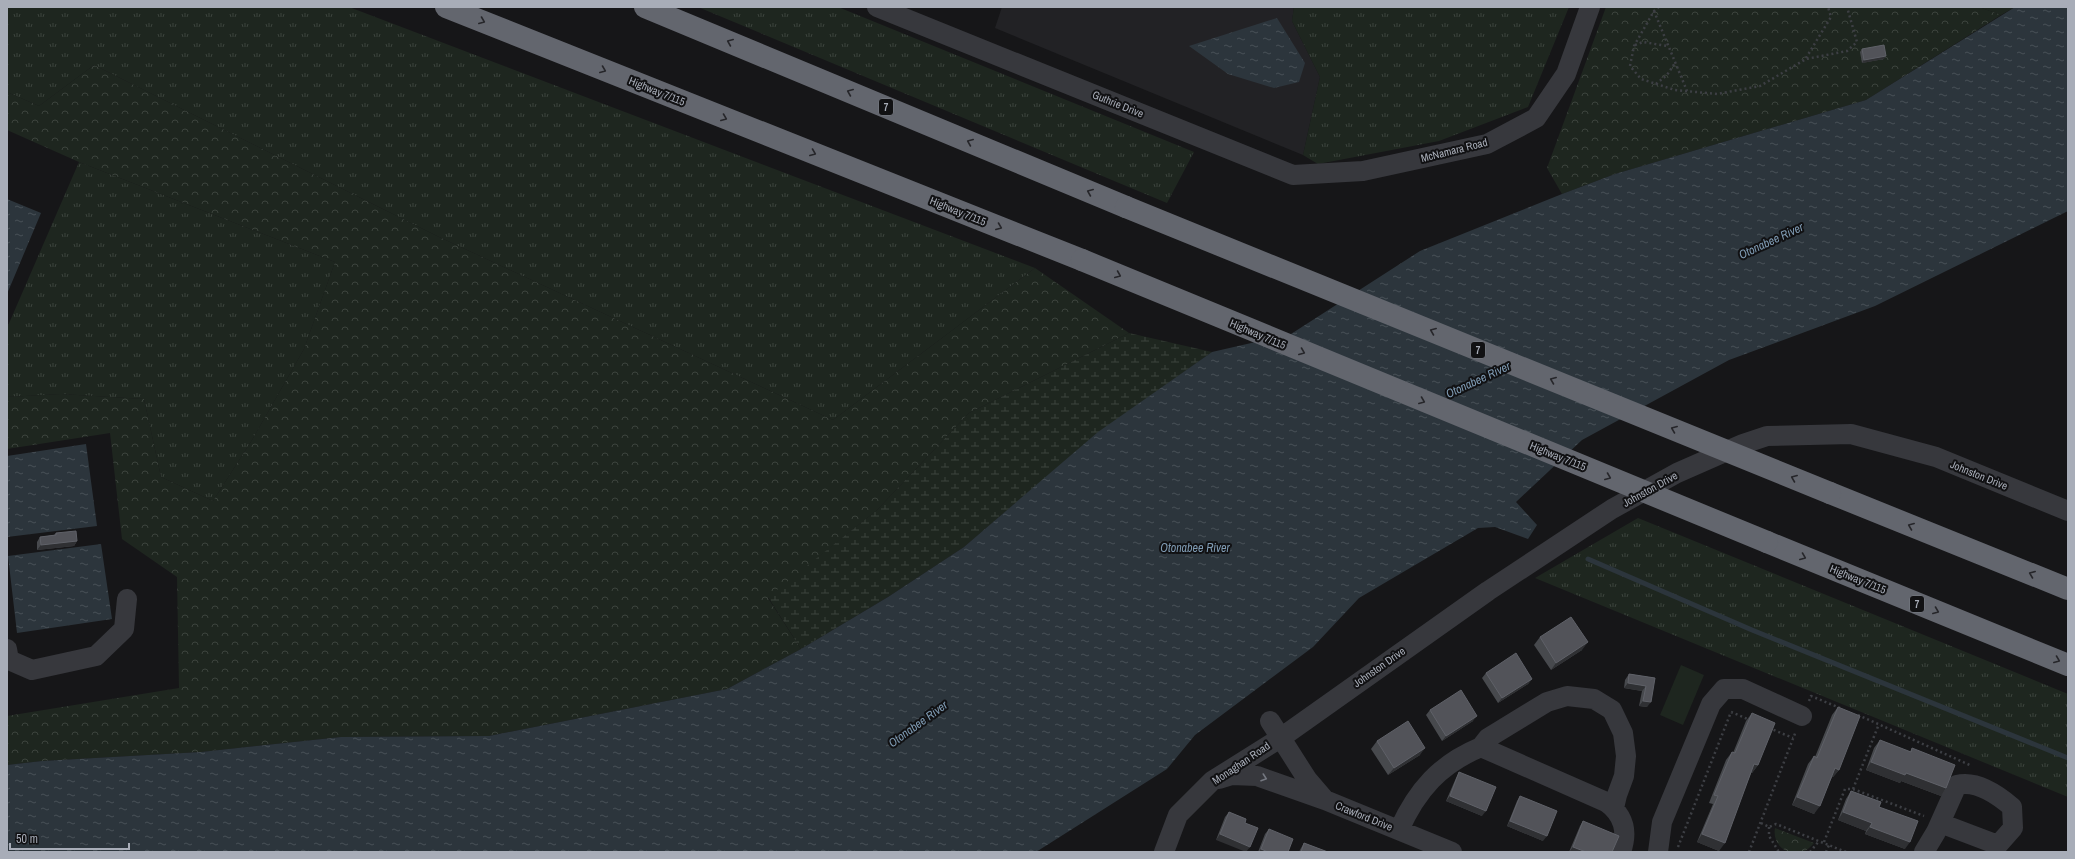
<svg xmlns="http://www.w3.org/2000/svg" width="2075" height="859" viewBox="0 0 2075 859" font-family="'Archivo Narrow',sans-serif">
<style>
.built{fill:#222225}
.grass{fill:url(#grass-tufts)}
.forest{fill:url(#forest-crowns)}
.wetland{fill:url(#wetland-marsh)}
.garden{fill:#1e261f}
.water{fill:url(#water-ripples)}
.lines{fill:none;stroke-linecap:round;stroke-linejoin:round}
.stream{stroke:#2c353c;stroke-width:5}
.path{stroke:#3d3f44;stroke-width:2.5;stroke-dasharray:2 3;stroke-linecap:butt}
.minor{stroke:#37383d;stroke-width:20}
.highway{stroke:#63666e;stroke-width:22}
.highway-bridge{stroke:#63666e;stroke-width:22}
.wall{fill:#47494d}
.shaded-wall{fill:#2f3033}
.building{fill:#525359;stroke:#5f6168}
.oneway{stroke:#26262a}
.oneway2{stroke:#757881}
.labels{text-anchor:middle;stroke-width:4;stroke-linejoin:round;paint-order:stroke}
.shield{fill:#111113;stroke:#7b7e86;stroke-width:1}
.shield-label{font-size:10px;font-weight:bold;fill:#a8adb8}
.street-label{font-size:11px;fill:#a8adb8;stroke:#111113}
.water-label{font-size:12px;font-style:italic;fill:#7f9bb3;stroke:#111113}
</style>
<defs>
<pattern id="grass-tufts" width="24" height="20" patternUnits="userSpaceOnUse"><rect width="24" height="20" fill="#1e261f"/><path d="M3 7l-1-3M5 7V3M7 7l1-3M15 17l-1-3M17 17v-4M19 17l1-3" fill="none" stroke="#3c433d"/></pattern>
<pattern id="forest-crowns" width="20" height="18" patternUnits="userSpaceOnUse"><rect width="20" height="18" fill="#1e261f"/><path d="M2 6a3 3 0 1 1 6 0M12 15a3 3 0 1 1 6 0" fill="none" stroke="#3c433d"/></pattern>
<pattern id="wetland-marsh" width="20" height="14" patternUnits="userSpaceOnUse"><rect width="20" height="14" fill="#1e261f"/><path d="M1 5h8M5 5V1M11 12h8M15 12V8" fill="none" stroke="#3c433d"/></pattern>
<pattern id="water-ripples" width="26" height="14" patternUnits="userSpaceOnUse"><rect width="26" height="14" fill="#2c353c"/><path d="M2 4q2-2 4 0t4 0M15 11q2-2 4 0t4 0" fill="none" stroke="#485056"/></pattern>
</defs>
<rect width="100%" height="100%" fill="#161618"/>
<path class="built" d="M1002,7H1294L1292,21L1320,77L1303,155L995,28Z"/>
<path class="grass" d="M7,7H349L1035,268L833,420L437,236L94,65L39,106L7,92Z
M698,7H838L1194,152L1167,203Z
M1294,7H1569L1528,107L1439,141L1318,164L1303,155L1320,77L1292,21Z
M1979,7H2015L2001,15Z
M79,162L335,262L304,349L252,440L213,501L161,477L144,399L61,394L7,397V328Z
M1638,518L2068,694V797L1535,578Z"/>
<path class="forest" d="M1606,7H1979L2001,15L1866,100L1615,174L1562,194L1547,168Z
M94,65L437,236L833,420L1035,268L1129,333L969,413L877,510L768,598L801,649L727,689L489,736L341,737L201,752L42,761L7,765V716L179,688L177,577L122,539L110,433L7,449V397L61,394L144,399L161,477L213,501L252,440L304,349L335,262L79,162L7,130V92L39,106Z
M1775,828L1814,843C1811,846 1808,850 1804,851C1787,857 1772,845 1775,828Z"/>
<path class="wetland" d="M1129,333L1212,352L1098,433L964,547L888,597L801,649L768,597L877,510L969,413Z"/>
<path class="garden" d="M1681,665L1704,675L1683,725L1660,715Z"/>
<path class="water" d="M2015,7H2068V211L1875,306L1729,360L1582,440L1516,502L1537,525L1528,539L1495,527L1478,528L1359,598L1313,647L1195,735L1167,769L1036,852H7V765L42,761L201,752L341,737L489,736L727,689L801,649L888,597L964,547L1098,432L1212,352L1291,334L1420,251L1562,194L1615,174L1866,100Z
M1277,18L1305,63L1299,82L1274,88L1228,74L1189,46Z
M7,199L41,213L7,294Z
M86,444L97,526L7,537V456Z
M101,544L112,619L17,633L8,556Z"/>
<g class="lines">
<path class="stream" d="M1588,559L1752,630L2068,758"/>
<path class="path" d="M1659,7L1654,11L1634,46L1630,66L1641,79L1675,90L1717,94L1760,86L1806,59L1847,51L1857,42L1847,7
M1654,11L1687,91
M1635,45L1643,42L1667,46
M1806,58L1831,17L1828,7
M1656,84L1667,75L1675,63
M1809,701L1811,696L1840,708
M1731,712L1750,720
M1858,715L1972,766
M1769,728L1793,738
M1853,789L1879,724
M1761,823L1769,827L1776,824L1846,852
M1769,827V836L1779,852
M1824,842L1845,789H1853L1924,816
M1678,847L1731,712
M1749,852L1796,731
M1810,852L1819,841
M1826,852L1829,845"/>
<path class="minor" d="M877,7L1293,175L1363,171L1487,144L1536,118L1566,74L1590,7
M7,649L9,660L32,670L96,656L124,629L127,599
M1270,721L1307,779L1325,800
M1481,747L1488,738L1547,702L1567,696L1594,699L1612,710L1623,733L1626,756L1624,776L1617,795L1614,808
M1219,779L1232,775L1257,776L1325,800L1452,852
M1399,830C1417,790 1440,764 1481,747L1606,802C1624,815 1628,832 1621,852
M1164,852L1178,815L1212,781L1282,737L1488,591L1612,509L1677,473L1743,444L1767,436L1851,434L1936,457L2068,511
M1658,852L1662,822L1711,704L1724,689H1743L1802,716
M1924,852L1936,832L1957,785C1976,780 1998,795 2012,807L2013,828L1998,845L1940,823"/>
<path class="highway" d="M446,7L1082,260
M645,7L1126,207
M1830,493L2068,589
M1767,542L2068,665"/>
<path class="highway-bridge" d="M1126,207L1830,493
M1082,260L1767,542"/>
</g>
<path class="wall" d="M1862,49L1884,59L1862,63L1860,52Z
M56,533L77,541L74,546L37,550V542L40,537L54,535Z
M1540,637L1582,650L1551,670L1534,645Z
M1486,673L1532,679L1528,684L1498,703L1482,678Z
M1629,674L1655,678L1647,707L1639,706L1642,691L1624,688L1625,680Z
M1838,707L1839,770L1833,777H1832L1814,814L1792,805L1808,764L1814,756L1815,757L1832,715Z
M1430,710L1473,721L1442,741L1426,715Z
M1752,713L1758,765L1752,773H1751L1719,851L1697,842L1713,804L1709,803L1726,760L1732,752L1733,753L1746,721Z
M1880,740L1910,752L1912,748L1946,788L1941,796L1901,781L1900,783L1866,770L1874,748Z
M1377,741L1420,755L1388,775L1371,749Z
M1459,772L1482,816L1446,801L1456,778Z
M1851,791L1879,807L1905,849L1865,834L1866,831L1838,820L1846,799Z
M1520,796L1543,841L1507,826L1517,801Z
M1229,812L1246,819L1216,840L1225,817Z
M1583,821L1612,852H1569L1580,826Z
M1269,829L1288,852H1258L1265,834Z
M1304,843L1328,852H1299L1301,848Z"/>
<path class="shaded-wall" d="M1886,56L1884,59L1862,63L1864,60Z
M77,541L74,546L37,550L41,545Z
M1588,642L1582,650L1551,670L1556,663Z
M1532,679L1528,684L1498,703L1502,698Z
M1628,683L1646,686L1642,691L1624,688Z
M1643,701L1651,702L1647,707L1639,706Z
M1477,716L1473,721L1442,741L1446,736Z
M1425,748L1420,755L1388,775L1394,768Z
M1871,762L1906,773L1946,788L1941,796L1901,781L1900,783L1866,770Z
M1754,764L1758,765L1752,773L1749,772Z
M1835,768L1839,770L1833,777L1830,776Z
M1450,796L1486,811L1482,816L1446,801Z
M1797,797L1820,806L1814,814L1792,805Z
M1843,812L1872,823L1866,831L1838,820Z
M1510,821L1547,836L1543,841L1507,826Z
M1870,827L1910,842L1905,849L1865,834Z
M1220,834L1250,847L1246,852L1216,840Z
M1702,834L1725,843L1719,851L1697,842Z
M1573,847L1586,852H1569Z
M1261,849L1268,852H1259Z"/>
<path class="building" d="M1884,45L1886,56L1864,60L1862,49Z
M76,531L77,541L41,545L40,537L56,535V533Z
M1571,617L1588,642L1556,663L1540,637Z
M1516,653L1532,679L1502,698L1486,673Z
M1629,674L1655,678L1651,702L1643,701L1646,686L1628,683Z
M1461,690L1477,716L1446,736L1430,710Z
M1838,707L1860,716L1839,770L1835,768L1820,806L1797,797L1814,756L1817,758Z
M1752,713L1775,723L1758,765L1754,764L1725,843L1702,834L1718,796L1714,795L1732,752L1735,753Z
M1408,721L1425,748L1394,768L1377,741Z
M1880,740L1911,752L1912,748L1955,765L1946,788L1906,773L1905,775L1871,762Z
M1459,772L1496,787L1486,811L1450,796Z
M1851,791L1881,802L1879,807L1918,821L1910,842L1870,827L1872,823L1843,812Z
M1520,796L1557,811L1547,836L1510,821Z
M1229,812L1246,819L1245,823L1258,828L1250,847L1220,834Z
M1583,821L1619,836L1612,852H1586L1573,847Z
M1269,829L1293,839L1288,852H1268L1261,849Z
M1304,843L1328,852H1301Z"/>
<defs><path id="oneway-chevron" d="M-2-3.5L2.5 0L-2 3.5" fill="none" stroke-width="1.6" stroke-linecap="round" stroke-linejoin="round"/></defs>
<g class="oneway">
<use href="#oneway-chevron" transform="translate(482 21) rotate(22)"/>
<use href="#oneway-chevron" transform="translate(730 42) rotate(-157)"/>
<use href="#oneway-chevron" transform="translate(603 70) rotate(22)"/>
<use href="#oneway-chevron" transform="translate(850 92) rotate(-157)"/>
<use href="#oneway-chevron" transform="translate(724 118) rotate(22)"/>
<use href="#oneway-chevron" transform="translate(970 142) rotate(-157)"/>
<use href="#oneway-chevron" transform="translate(813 153) rotate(22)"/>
<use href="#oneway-chevron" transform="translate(1090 192) rotate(-157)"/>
<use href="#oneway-chevron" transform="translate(999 227) rotate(22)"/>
<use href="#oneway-chevron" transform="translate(1118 275) rotate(23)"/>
<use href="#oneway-chevron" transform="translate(1433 331) rotate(-158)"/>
<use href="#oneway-chevron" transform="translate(1302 352) rotate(22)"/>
<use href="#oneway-chevron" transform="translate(1553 380) rotate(-158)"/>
<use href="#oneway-chevron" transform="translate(1422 401) rotate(22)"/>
<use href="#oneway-chevron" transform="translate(1674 429) rotate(-158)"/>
<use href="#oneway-chevron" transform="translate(1608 477) rotate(22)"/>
<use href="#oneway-chevron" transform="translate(1794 478) rotate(-158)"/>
<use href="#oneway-chevron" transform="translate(1911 526) rotate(-158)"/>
<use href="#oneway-chevron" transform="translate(1803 557) rotate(22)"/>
<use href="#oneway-chevron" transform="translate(2032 574) rotate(-158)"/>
<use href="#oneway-chevron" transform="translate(1936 611) rotate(22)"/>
<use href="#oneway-chevron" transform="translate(2057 660) rotate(22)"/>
</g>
<use class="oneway2" href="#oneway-chevron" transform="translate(1264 778) rotate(19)"/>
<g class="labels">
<g class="shield">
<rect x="879" y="99" width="14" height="16" rx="3"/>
<rect x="1471" y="342" width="14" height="16" rx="3"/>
<rect x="1910" y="596" width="14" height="16" rx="3"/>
</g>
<g class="shield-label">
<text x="886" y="111">7</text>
<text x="1478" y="354">7</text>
<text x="1917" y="608">7</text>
</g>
<g class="street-label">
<text transform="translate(657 91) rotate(22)" y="4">Highway 7/115</text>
<text transform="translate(1118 104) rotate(22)" y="4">Guthrie Drive</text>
<text transform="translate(1454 150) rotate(-14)" y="4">McNamara Road</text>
<text transform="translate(958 211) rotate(22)" y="4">Highway 7/115</text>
<text transform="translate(1258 334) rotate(23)" y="4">Highway 7/115</text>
<text transform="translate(1558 456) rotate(22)" y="4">Highway 7/115</text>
<text transform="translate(1979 475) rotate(22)" y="4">Johnston Drive</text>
<text transform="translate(1650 489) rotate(-29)" y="4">Johnston Drive</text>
<text transform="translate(1858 579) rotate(22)" y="4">Highway 7/115</text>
<text transform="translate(1379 667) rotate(-35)" y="4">Johnston Drive</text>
<text transform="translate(1241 763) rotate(-34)" y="4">Monaghan Road</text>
<text transform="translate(1364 816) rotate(22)" y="4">Crawford Drive</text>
</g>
<g class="water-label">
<text transform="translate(1771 241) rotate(-25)" y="4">Otonabee River</text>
<text transform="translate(1478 380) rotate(-25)" y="4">Otonabee River</text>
<text x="1195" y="552">Otonabee River</text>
<text transform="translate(918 724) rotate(-36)" y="4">Otonabee River</text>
</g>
</g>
<rect width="2075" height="859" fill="none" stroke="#a8adb8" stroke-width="16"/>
<path d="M10 843v6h119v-6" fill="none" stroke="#a8adb8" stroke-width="2"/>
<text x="16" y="843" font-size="12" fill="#a8adb8" stroke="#111113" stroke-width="3" paint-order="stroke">50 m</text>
</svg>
